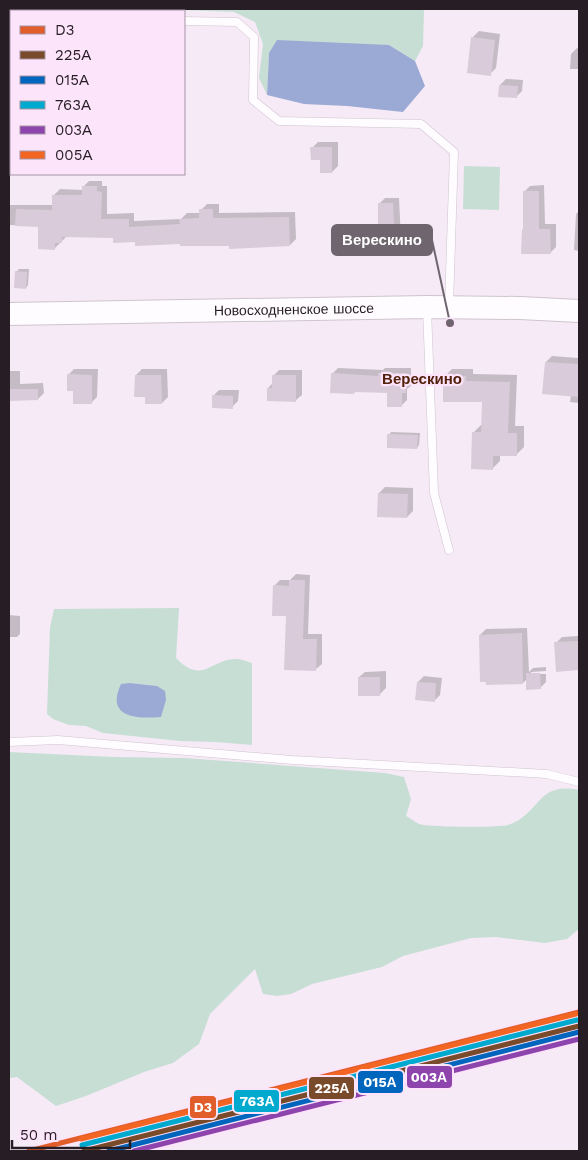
<svg xmlns="http://www.w3.org/2000/svg" width="588" height="1160" viewBox="0 0 588 1160" font-family="'Work Sans',sans-serif">
<style>
.green{fill:#c7ded5;fill-rule:evenodd}
.water{fill:#9aaad5}
.shadow{fill:#0003}
.building{fill:#dacbda}
.lines{fill:none;stroke-linecap:round;stroke-linejoin:round}
.lane-casing{stroke:#cec4ce;stroke-width:9}
.secondary-casing{stroke:#cec4ce;stroke-width:24}
.path{stroke:#dad6da;stroke-width:2.5;stroke-dasharray:5 2.5;stroke-linecap:butt}
.lane{stroke:#fefcfe;stroke-width:8}
.secondary{stroke:#fefcfe;stroke-width:22}
.rail-1-casing{stroke:#fce4fa;stroke-width:9}
.rail-2-casing{stroke:#fce4fa;stroke-width:9}
.rail-3-casing{stroke:#fce4fa;stroke-width:9}
.rail-4-casing{stroke:#fce4fa;stroke-width:9}
.rail-5-casing{stroke:#fce4fa;stroke-width:9}
.rail-6-casing{stroke:#fce4fa;stroke-width:9}
.rail-1{stroke:#e15d29;stroke-width:5}
.rail-2{stroke:#7a4b2a;stroke-width:5}
.rail-3{stroke:#0065bd;stroke-width:5}
.rail-4{stroke:#00a9ce;stroke-width:5}
.rail-5{stroke:#8e44ad;stroke-width:5}
.rail-6{stroke:#f26522;stroke-width:5}
.labels{text-anchor:middle;stroke-width:4.5;stroke-linejoin:round;paint-order:stroke}
.street-label{font-size:14px;fill:#261d25;stroke:#fce4fa}
.neighbourhood-label{font-size:15px;font-weight:bold;fill:#53220c;stroke:#fce4fa}
.leader{fill:none;stroke:#6f656e;stroke-width:2}
.callout-dot{fill:#6f656e;stroke:#fce4fa;stroke-width:2}
.callout{fill:#6f656e;stroke:#6f656e;stroke-width:2}
.callout-label{font-size:15px;text-anchor:middle;font-weight:bold;fill:#fff}
.line-badge{stroke:#fce4fa;stroke-width:2}
.badge-label{font-size:14px;text-anchor:middle;font-weight:bold;fill:#fff}
</style>
<rect width="100%" height="100%" fill="#f6eaf6"/>
<path class="green" d="M9,9H71L70,11H11V43L9,42Z
M154,9H424L423,46L415,61L389,45L269,53L267,95L259,78L263,44L255,22L234,12Z
M464,166L500,167L499,210L463,209Z
M179,608L176,658C203,686 211,658 237,659C242,659 248,662 252,663V745L216,742L180,741L103,733L86,726L69,725L53,719L47,714L50,628L54,609ZM130,683L157,686L144,718Z
M9,752L114,757L185,758L385,773L404,777L411,799L406,816C410,818 415,822 419,824C427,827 499,828 508,825C541,814 536,781 579,790V929L567,939L545,943L496,937L471,938L403,956L382,967L312,984L291,994L277,996L263,994L255,969L210,1014L199,1044L173,1063L144,1072L86,1096L56,1106L17,1077L9,1078Z"/>
<path class="water" d="M277,40L389,45L415,61L425,86L403,112L347,106L304,104L267,95L269,53Z
M130,683L157,686L165,691L166,700L161,717C137,719 105,718 121,684Z"/>
<path class="shadow" d="M479,31L500,34L496,68L490,74L473,37Z
M577,48L579,49V69H570L571,54Z
M506,79L523,80L522,91L516,97L500,85Z
M318,142H338V166L332,172L312,148Z
M89,181H102V186H107V214L134,213V221L181,219L187,213H201V210L207,204H219V213L295,212L296,239L290,245L230,244L136,241L114,237L67,236L55,248L40,226L9,225V205H53L54,195L60,189L83,190V187Z
M544,185L545,224H556V247L550,253L525,228L524,192L530,186Z
M385,198H399L401,239L395,245L379,204Z
M579,211V251L574,250L576,214Z
M19,269H29L28,285L26,288L16,272Z
M552,356L579,358V403L570,402L571,395L546,362Z
M338,368L383,370L385,368H411V386L407,389V400L401,406L388,392L356,391L354,393L332,374Z
M74,369H98L97,397L91,403L75,390L68,375Z
M142,369H167L168,397L162,403H146V395L136,375Z
M452,369H473V374L517,375L515,426H524V447L516,455L500,454V461L493,468L473,433L481,425H483V401L444,377Z
M279,370H302V395L296,400L268,388L273,383V376Z
M9,371H20V384L43,383L44,393L38,399L9,400Z
M219,390H239L238,401L232,407L214,395Z
M391,432L420,433L419,445L417,448L389,435Z
M385,487L413,488V511L407,517L379,493Z
M296,574L310,575L308,634H322V664L316,669L287,615L274,586L280,580H290Z
M9,615L20,616V634L17,637H9Z
M527,628L529,672L533,668L546,667V671L531,672V674H546V682L540,688L527,679L523,683L480,635L486,629Z
M579,636V669L557,670L556,643L562,637Z
M386,671V688L380,694L359,677L365,672Z
M424,676L442,678L440,695L434,701L418,682Z"/>
<path class="building" d="M471,37L495,40L491,76L467,73Z
M499,85L518,86L517,98L498,97Z
M310,147H332V173H320V160H311Z
M82,186H97V191L102,192L101,219H129V227L180,224L179,219L199,218V209H213V218L289,217L290,246L229,249V246H180V244L135,246V242L113,243V238L62,237V243H55V250L38,249V227L15,226L16,209L52,210V195H82Z
M523,191H539V229H550L551,254H521L522,229H523Z
M378,203H393L395,246H378Z
M15,271L27,272L26,289L14,288Z
M545,362L579,364V397L542,394Z
M331,373L378,376V373H406V393H402V407H387V393L355,392L354,394L330,393Z
M67,374L92,375V404H73V391H67Z
M135,375H161L162,404H145V397H134Z
M272,375H296V402L267,401V388H272Z
M443,376H466V381L510,382L508,433H517V456H493V470L471,469L472,432H481L482,402H443Z
M9,389H38V400L9,401Z
M212,395L233,396V409L212,408Z
M387,434L418,435L417,449L387,448Z
M378,493L408,494L407,518L377,517Z
M289,580H305L303,639H317L316,671L284,670L286,616H272L273,585L289,586Z
M522,633L523,684L486,685V682H480L479,635Z
M579,641V670L556,672L554,642Z
M526,673H540L541,689L526,690Z
M358,677H380V696H358Z
M417,682L436,683L435,702L415,700Z"/>
<g class="lines">
<defs>
<path id="lane" d="M184,21L237,22L254,37L253,100L279,121L421,124L454,152L449,305
M427,309L434,493L449,550
M9,742L58,740L292,760L547,774L579,782"/>
<g id="secondary">
<path id="s1" d="M9,314L427,307L520,308L579,311"/>
</g>
</defs>
<use href="#lane" class="lane-casing"/>
<use href="#secondary" class="secondary-casing"/>
<path class="path" d="M9,70L11,69"/>
<use href="#lane" class="lane"/>
<use href="#secondary" class="secondary"/>
<defs>
<path id="rail-1" d="M29,1151L579,1012"/>
<path id="rail-2" d="M84,1151L579,1026"/>
<path id="rail-3" d="M109,1151L579,1032"/>
<path id="rail-4" d="M82,1145L577,1020"/>
<path id="rail-5" d="M134,1151L579,1039"/>
<path id="rail-6" d="M81,1139L576,1014"/>
</defs>
<use href="#rail-1" class="rail-1-casing"/>
<use href="#rail-2" class="rail-2-casing"/>
<use href="#rail-3" class="rail-3-casing"/>
<use href="#rail-4" class="rail-4-casing"/>
<use href="#rail-5" class="rail-5-casing"/>
<use href="#rail-6" class="rail-6-casing"/>
<use href="#rail-1" class="rail-1"/>
<use href="#rail-2" class="rail-2"/>
<use href="#rail-3" class="rail-3"/>
<use href="#rail-4" class="rail-4"/>
<use href="#rail-5" class="rail-5"/>
<use href="#rail-6" class="rail-6"/>
</g>
<g class="labels">
<g class="street-label">
<text dy="5" stroke="none"><textPath href="#s1" startOffset="285">Новосходненское шоссе</textPath></text>
</g>
<g class="neighbourhood-label">
<text x="422" y="384">Верескино</text>
</g>
</g>
<path class="leader" d="M450 323L432 240"/>
<circle class="callout-dot" cx="450" cy="323" r="5"/>
<rect class="callout" x="332" y="225" width="100" height="30" rx="5"/>
<g class="callout-label">
<text x="382" y="245">Верескино</text>
</g>
<g class="line-badge">
<rect x="406" y="1065" width="47" height="24" rx="5" fill="#8e44ad"/>
<rect x="357" y="1070" width="47" height="24" rx="5" fill="#0065bd"/>
<rect x="308" y="1076" width="47" height="24" rx="5" fill="#7a4b2a"/>
<rect x="233" y="1089" width="47" height="24" rx="5" fill="#00a9ce"/>
<rect x="189" y="1095" width="28" height="24" rx="5" fill="#e15d29"/>
</g>
<g class="badge-label">
<text x="429" y="1082">003А</text>
<text x="380" y="1087">015А</text>
<text x="332" y="1093">225А</text>
<text x="257" y="1106">763А</text>
<text x="203" y="1112">D3</text>
</g>
<rect width="588" height="1160" fill="none" stroke="#261d25" stroke-width="20"/>
<rect x="10" y="10" width="175" height="165" fill="#fce4fa" stroke="#a694a5"/>
<rect x="20" y="26" width="25" height="8" fill="#e15d29" stroke="#a694a5"/>
<text x="55" y="35" font-size="15" fill="#261d25">D3</text>
<rect x="20" y="51" width="25" height="8" fill="#7a4b2a" stroke="#a694a5"/>
<text x="55" y="60" font-size="15" fill="#261d25">225А</text>
<rect x="20" y="76" width="25" height="8" fill="#0065bd" stroke="#a694a5"/>
<text x="55" y="85" font-size="15" fill="#261d25">015А</text>
<rect x="20" y="101" width="25" height="8" fill="#00a9ce" stroke="#a694a5"/>
<text x="55" y="110" font-size="15" fill="#261d25">763А</text>
<rect x="20" y="126" width="25" height="8" fill="#8e44ad" stroke="#a694a5"/>
<text x="55" y="135" font-size="15" fill="#261d25">003А</text>
<rect x="20" y="151" width="25" height="8" fill="#f26522" stroke="#a694a5"/>
<text x="55" y="160" font-size="15" fill="#261d25">005А</text>
<path d="M12 1140v8h118v-8" fill="none" stroke="#261d25" stroke-width="2.5"/>
<text x="20" y="1140" font-size="15" fill="#261d25" stroke="#fce4fa" stroke-width="4" paint-order="stroke">50 m</text>
</svg>
